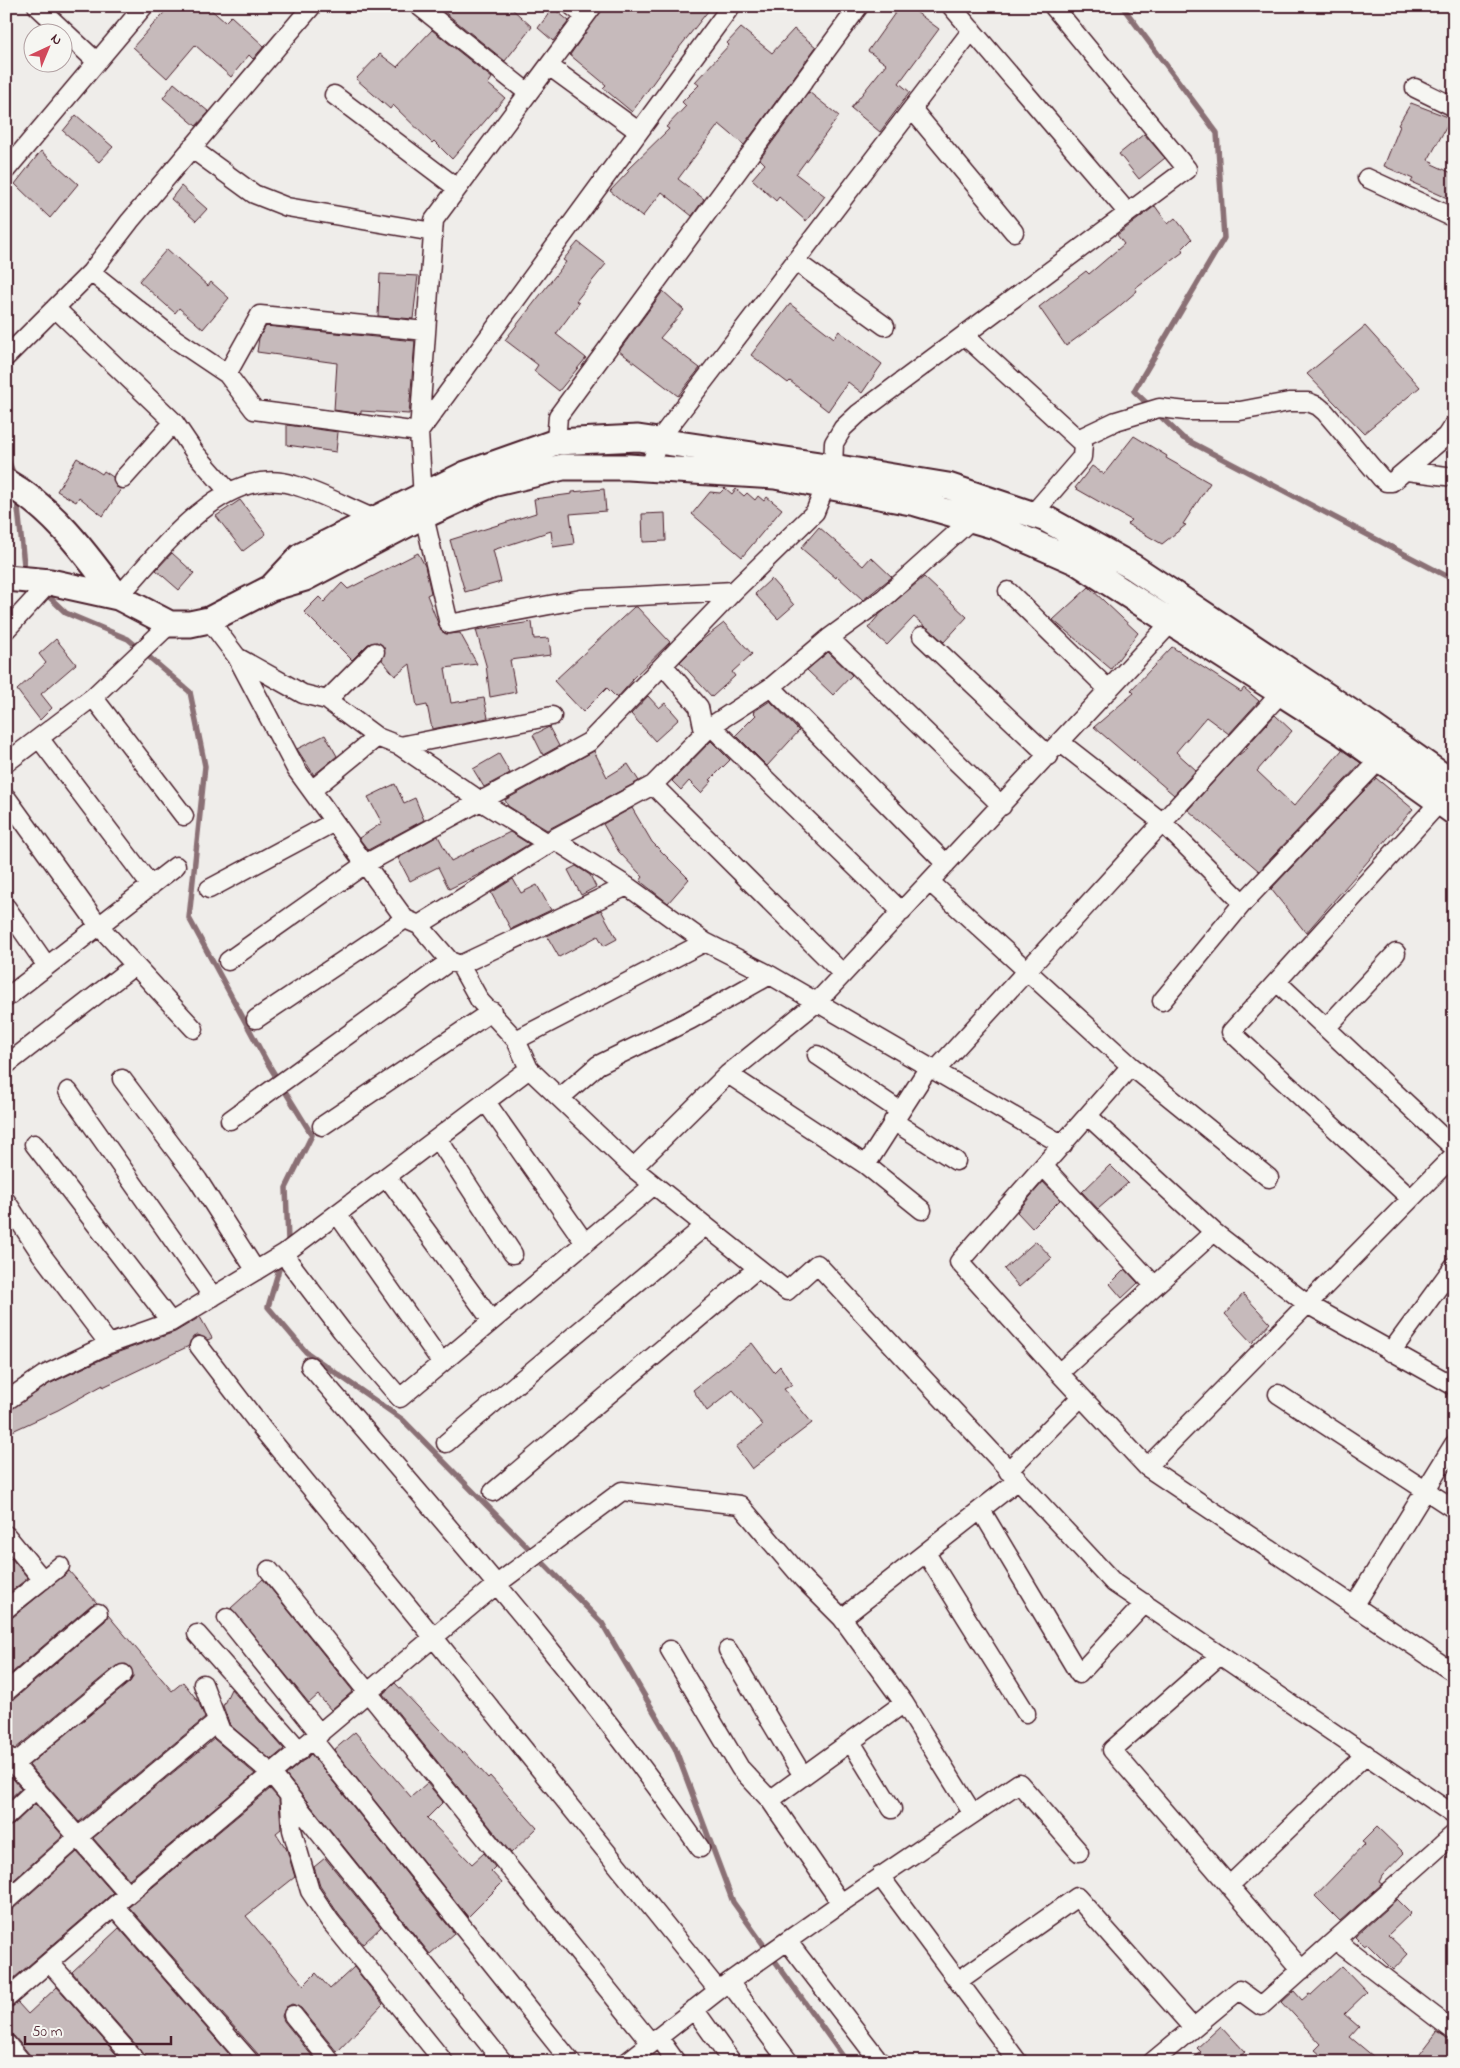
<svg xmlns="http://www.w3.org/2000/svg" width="1460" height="2068" viewBox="0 0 1460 2068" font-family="'Indie Flower',sans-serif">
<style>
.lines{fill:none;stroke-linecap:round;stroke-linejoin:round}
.stream{stroke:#8a6f74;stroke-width:5.5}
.building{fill:#c6babb;stroke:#4a1f2b}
.street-casing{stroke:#4a1f2b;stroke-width:21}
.secondary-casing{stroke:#4a1f2b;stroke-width:29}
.street{stroke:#f6f6f2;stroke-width:18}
.secondary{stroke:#f6f6f2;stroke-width:25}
</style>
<rect width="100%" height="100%" fill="#efedea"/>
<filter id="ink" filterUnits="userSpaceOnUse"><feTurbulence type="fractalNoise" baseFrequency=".02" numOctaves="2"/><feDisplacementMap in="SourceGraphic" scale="10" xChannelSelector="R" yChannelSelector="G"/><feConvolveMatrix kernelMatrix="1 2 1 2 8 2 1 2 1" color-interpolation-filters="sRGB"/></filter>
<g filter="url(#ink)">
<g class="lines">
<path class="stream" d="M1122,6L1217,133L1224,238L1134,391L1183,438L1454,580
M6,455L15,477
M17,499L25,574
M44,592L66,613L128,639L190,692L205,766L189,918L267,1062L312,1135L286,1188L288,1241L286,1247
M282,1259L268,1307L306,1352L403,1420L602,1623L675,1748L733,1902L847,2062"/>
</g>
<path class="building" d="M170,6H207L225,22L231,16L264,46L253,59L249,55L231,77L195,45L167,78L133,47Z
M437,6H509L532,27L505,61Z
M604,6H712L668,62L632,112L603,88L606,85L570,55Z
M900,6H908L939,29L899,83L910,92L880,132L851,108L886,64L868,51Z
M553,8L569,21L553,41L538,28Z
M741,28L772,53L794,29L816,47L744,145L719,124L678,179L704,199L692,216L662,192L642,217L610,191L629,171L627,170L669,129L666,127L686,106L682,102L699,85L695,82L729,45L727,43Z
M432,30L492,78L488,84L505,98L452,159L434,141L432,143L393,105L390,109L356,79L380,54L397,67Z
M174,83L209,112L196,126L163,98Z
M809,92L839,116L796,174L825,196L806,221L779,197L776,201L752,179L765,164L760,159Z
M1411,103L1448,117L1447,126L1428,160L1433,162L1432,164L1454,174V201L1411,182L1413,179L1384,166L1400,126L1398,125Z
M76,115L113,147L99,162L63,131Z
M1144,134L1165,158L1139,179L1119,154Z
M41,151L78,184L50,218L15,184Z
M181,186L207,209L196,221L171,199Z
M1155,206L1168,224L1175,218L1192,239L1182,249L1183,252L1135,288L1137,291L1115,310L1066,346L1039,307L1086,271L1089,274L1124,244L1117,235Z
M578,242L606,264L576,301L579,303L556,334L586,358L559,391L534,371L538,365L505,340L566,262L563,260Z
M167,249L208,286L211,282L229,298L203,329L179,308L175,313L139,281Z
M380,274L418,276L413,319L378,316Z
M663,291L684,310L660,338L700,368L678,396L619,351Z
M790,304L834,338L839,331L882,364L862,393L848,382L828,411L790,381L788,383L751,355Z
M266,326L415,341L409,414L361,411V414L334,410L337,363L257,352L259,338Z
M1365,326L1420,387L1364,433L1307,374Z
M287,425L338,432L336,452L287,445Z
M1134,436L1167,456L1166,458L1210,483L1183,524L1186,525L1162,544L1127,524L1131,520L1075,488L1092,466L1104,474Z
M77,458L102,474L104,471L113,477L116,487L121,489L103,516L79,497L76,502L57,491Z
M725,488L732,494L736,489L744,496L747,493L755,500L758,496L764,501L767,497L782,509L742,557L692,514L710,492L720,493Z
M604,489L606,511L570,514L574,544L553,547L551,531L493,550L501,582L465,592L450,540L536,513L534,499L572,494V492Z
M240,500L266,534L243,551L216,516Z
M665,513L666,541L643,542L642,514Z
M819,527L863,566L871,557L892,577L863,600L837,576L836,578L801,548Z
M172,553L194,573L179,590L156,570Z
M418,553L425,566L431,593L427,595L441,631L446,634L460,633L477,664L445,668L451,703L484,698L488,718L432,729L427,705L417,707L410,664L395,676L382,660L385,649L377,642L368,644L352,660L304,612L319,597L324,602L342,583L348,589Z
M924,577L967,617L944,642L914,617L887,645L868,628L879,615Z
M771,579L794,605L778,619L755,594Z
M1089,587L1138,633L1111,669L1053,620Z
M634,607H637L670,642L632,679L633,680L617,698L607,688L583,712L554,681Z
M532,622L534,639L549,638L551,655L510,660L516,692L490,697L486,665L476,630Z
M724,623L752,654L732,672L735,676L712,697L680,662L702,640Z
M56,639L76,664L41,694L52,708L40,720L17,690L46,663L39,654Z
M1172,647L1241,692L1244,688L1259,701L1229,734L1206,717L1176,752L1196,770L1174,795L1094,727L1134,693L1131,690Z
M828,652L852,675L833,695L807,670Z
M648,696L659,708L665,703L679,719L655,741L631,714Z
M770,701L799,731L767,766L736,735L756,715L753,712Z
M1275,715L1292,731L1257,771L1294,806L1342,750L1361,763L1259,871L1188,810L1235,758L1248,748L1246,747Z
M549,727L559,746L543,755L533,735Z
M325,735L337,756L314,775L297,749Z
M711,741L730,760L710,780L712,781L701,793L689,781L681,790L672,781Z
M594,751L607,777L628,764L639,781L547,830L508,806L505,800Z
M499,754L510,773L484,787L473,769Z
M1376,778L1413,809L1306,933L1271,889Z
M395,784L404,803L415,798L424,820L368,850L359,838L382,823L368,797Z
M632,808L652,842L689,879L668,903L640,881L643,877L619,852L603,824Z
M510,832L529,844L480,874L449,889L438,867L410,881L398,858L438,836L451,861Z
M576,866L590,875L596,887L581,895L568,870Z
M513,879L521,893L537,885L551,910L511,929L491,893Z
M601,910L617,939L604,946L598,936L559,957L547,936Z
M1110,1165L1128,1183L1098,1209L1082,1192Z
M1043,1182L1060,1200L1032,1228L1017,1212Z
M1036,1241L1052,1258L1019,1287L1004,1269Z
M1125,1269L1138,1283L1122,1298L1110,1284Z
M1243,1294L1270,1323L1252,1343L1225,1314Z
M200,1317L212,1338L208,1340L198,1335L193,1337L189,1346L103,1387V1385L58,1410L6,1434V1412L49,1384L113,1354L175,1332Z
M752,1343L774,1372L780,1366L792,1385L784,1389L812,1423L752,1469L736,1447L763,1425L733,1390L707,1411L693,1390Z
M11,1558L28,1578L6,1595V1562Z
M69,1571L97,1603L91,1605L6,1678V1619L13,1617Z
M263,1579L353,1691L331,1710L318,1695L309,1703L231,1608Z
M108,1615L172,1691L183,1682L198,1701L205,1718L79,1822L29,1765L130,1682L133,1677L131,1668L126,1664L116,1666L15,1749L6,1745V1702L13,1700L105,1621Z
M395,1683L462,1753L464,1751L488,1778L490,1776L537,1828L511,1853L383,1694Z
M231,1689L284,1749L271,1760L230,1725L223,1706Z
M355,1732L411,1797L427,1783L443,1802L427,1818L472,1864L484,1853L495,1867L491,1871L502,1883L468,1917L334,1750Z
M214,1739L255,1774L129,1879L93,1838Z
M311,1754L454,1933L430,1954L286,1775Z
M6,1771L21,1788L6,1802Z
M270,1789L279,1799L281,1829L276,1833L287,1850L295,1877L246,1916L304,1985L316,1973L330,1989L354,1967L383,2004L337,2052L301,2008L292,2004L286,2007L282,2016L284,2021L317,2062H265L129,1907Z
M35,1804L63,1836L6,1887V1827L13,1825Z
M1377,1827L1404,1853L1382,1876L1379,1882L1382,1884L1340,1921L1315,1896L1365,1844L1362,1842Z
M77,1852L113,1893L6,1985V1911L13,1909Z
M325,1858L381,1927L363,1944L339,1915L320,1886L314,1867Z
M1397,1899L1411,1913L1388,1935L1408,1954L1393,1970L1367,1944L1364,1946L1355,1937Z
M119,1928L236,2062H147L145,2055L72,1972Z
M1342,1966L1367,1992L1344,2014L1359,2027L1350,2037L1380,2062H1329L1315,2050L1321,2044L1282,2002L1294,1991L1302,2000L1309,1994L1311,1995Z
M57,1987L123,2062H32L30,2055L14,2036L6,2033V2009L18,2003L28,2014Z
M1221,2026L1245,2052L1233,2062H1190L1201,2052L1197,2048Z
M1437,2032L1454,2041V2062H1414Z"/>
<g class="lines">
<defs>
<path id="street" d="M37,6L97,62
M419,6L527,92
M572,6L585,16
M593,6L434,220L419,432L424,516L449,624L581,599L734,591
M951,6L1128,213
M549,66L638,131
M1415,88L1454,107
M334,95L457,188
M912,109L1014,232
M191,148L254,194L287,207L433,232
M6,170L144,6
M1367,178L1454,218
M795,261L885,326
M91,272L175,339L227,374L254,410L419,432L731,6
M55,308L174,422
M964,335L1083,444L1082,457L1032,515
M6,357L91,272L130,221L312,6
M227,374L260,315L426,331
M1078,439L1116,421L1159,408L1187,411H1240L1289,402H1308L1318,406L1325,412L1381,478L1386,482H1392L1446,436L1454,424
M556,442L558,416L859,6
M650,468L658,441L972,30
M1407,471L1454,477
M123,479L174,422L195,453L229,492
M1008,591L1109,690
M118,597C159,553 224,462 294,485C322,493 348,508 375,519
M209,620L237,657L303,694L327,700L377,737L400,746L482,802L549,844L553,839L627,886L705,942L770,975L1063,1145
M6,630L50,582
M922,636L1049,756
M829,638L1002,806
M237,657L296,769L405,919L419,925L450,961L460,965L480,1001L516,1040L529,1069L633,1168L787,1291L817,1264L1114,1583L1454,1815
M663,665L699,707L704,732L711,726L902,912
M93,697L184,816
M327,700L375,652
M39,738L151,886
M1061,743L1162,822L1243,903
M400,746L552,716
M6,763L93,697L170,624
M653,785L711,726L771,687
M312,790L377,737
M6,797L99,926L194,1029
M553,839L653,785L843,974
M946,864L771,687L829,638L884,598L972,519
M930,882L1131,1066L1269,1178
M209,889L334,822
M6,907L47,966
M419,925L549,844
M228,961L365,864L589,742L734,591L815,512L833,467L834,443L843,428L858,414L1187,169L1053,6
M460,965L627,886
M1277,982L1454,1148
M6,998L176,866
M1162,1001L1243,903L1380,759
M256,1019L405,919
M1326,1028L1396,953
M516,1040L705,942
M817,1055L900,1111
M6,1065L135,965
M1131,1066L959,1262L1059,1373L1147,1467L1450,1670
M935,1071L1281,693
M728,1074L866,1165L929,1067
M122,1079L198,1180L256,1271
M68,1091L213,1297
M560,1098L598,1065L690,1020L770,975
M486,1102L585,1243
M1088,1116L1214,1232L1307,1304L1454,1386
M230,1120L450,961
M893,1121L956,1161
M322,1126L492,1011
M438,1139L513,1254
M34,1144L171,1322
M866,1165L922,1210
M1044,1167L1155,1286
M633,1168L728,1074L816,1003L1179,614
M387,1177L492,1321
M1411,1199L1231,1032L1447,794
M6,1201L41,1254L109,1344
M338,1215L442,1363
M285,1253L290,1263L342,1331L400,1398L654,1185
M199,1346L264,1431L434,1638L718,1990
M1391,1352L1454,1266
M310,1366C445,1523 582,1678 700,1848
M1059,1373L1214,1232
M1278,1394L1454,1509
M6,1401L44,1375L109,1344L171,1322L285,1253L529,1069
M446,1443L705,1226
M1147,1467L1454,1155
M1008,1471L1081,1397
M493,1492L758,1268
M981,1510L1079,1674L1145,1603
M6,1535L43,1580
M926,1553L1026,1713
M269,1570L651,2043
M1354,1606L1454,1444
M6,1609L60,1566
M227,1618L320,1734
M842,1618L1017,1481
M197,1634L300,1751
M670,1650L740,1768L770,1800L841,1903
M728,1650L803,1776
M1220,1655L1112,1750L1302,1970
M203,1684L221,1731L272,1774L503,2062
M6,1692L98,1613
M313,1740L571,2062
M851,1742L892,1809
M6,1755L128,1894
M14,1764L123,1674
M289,1794L292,1830L310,1891L330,1921L444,2062
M770,1800L904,1703
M6,1817L36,1789
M880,1876L1018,2062
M1229,1886L1366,1754
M6,1901L78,1837L217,1722
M114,1906L250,2062
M1335,1940L1454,2031
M788,1942L880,2062
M49,1962L137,2062
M958,1981L1077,1897L1193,2028
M729,1982L789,2062
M6,1999L128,1894L497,1584L622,1491L740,1505L803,1579L842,1618L904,1703L973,1814
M694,2009L732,2062
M293,2015L331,2062
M658,2037L676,2062
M6,2043L22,2062
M627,2062L729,1982L841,1903L1019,1783L1079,1852
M1152,2062L1239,1990L1261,2006L1454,1834"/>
<path id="secondary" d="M6,482C54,509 86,554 118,597
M6,578L50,582L118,597L170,624H190L209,620L271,588L305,578L419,518L492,484L563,467H628L775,476L916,503L995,526L1077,562L1339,730L1454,812
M271,588L301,556L466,474L556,442L638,438L833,467L948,486L1046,519L1133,567L1373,727L1454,784"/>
</defs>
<use href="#street" class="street-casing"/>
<use href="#secondary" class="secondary-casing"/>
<use href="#street" class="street"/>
<use href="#secondary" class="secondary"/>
</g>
</g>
<rect width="1460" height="2068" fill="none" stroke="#f6f6f2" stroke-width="25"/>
<rect x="12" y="12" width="1435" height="2043" fill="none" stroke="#4a1f2b" stroke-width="2" filter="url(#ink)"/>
<g transform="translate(48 48) rotate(44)"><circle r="24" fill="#f6f6f2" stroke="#b1a0a2"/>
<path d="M0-4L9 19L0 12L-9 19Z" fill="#d1495b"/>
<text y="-8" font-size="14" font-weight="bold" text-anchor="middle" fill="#4a1f2b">N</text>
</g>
<path d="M25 2036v8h146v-8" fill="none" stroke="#4a1f2b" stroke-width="2.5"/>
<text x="32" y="2036" font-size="15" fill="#4a1f2b" stroke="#f6f6f2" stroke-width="4" paint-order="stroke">50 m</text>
</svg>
